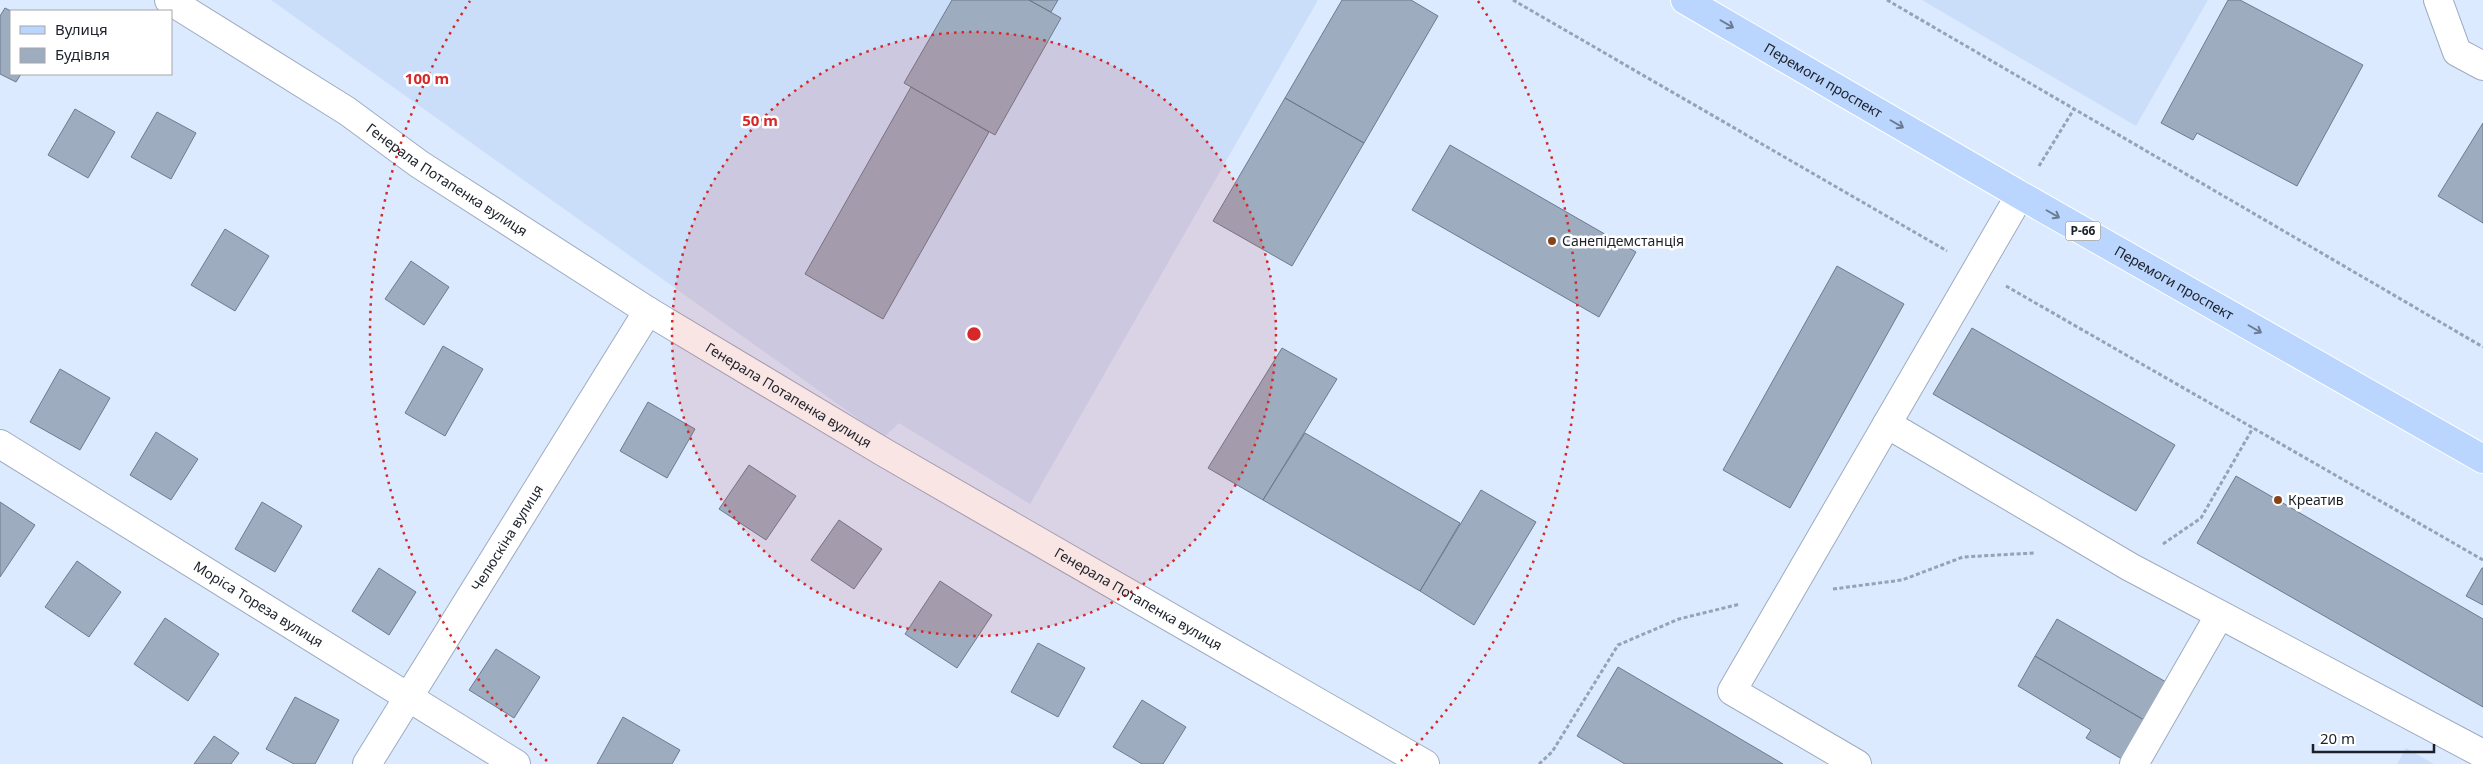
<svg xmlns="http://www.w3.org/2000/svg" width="2483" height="764" viewBox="0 0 2483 764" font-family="'Noto Sans',sans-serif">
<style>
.built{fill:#cbdef9}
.building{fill:#9eacc0;stroke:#6e7b8e}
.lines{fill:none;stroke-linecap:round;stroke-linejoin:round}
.minor-casing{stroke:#9eacc0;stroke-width:30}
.major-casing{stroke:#fff;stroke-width:30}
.path{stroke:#97a2b3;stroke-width:3;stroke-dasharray:4 2.5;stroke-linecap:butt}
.minor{stroke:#fff;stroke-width:28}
.major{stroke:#bad6fe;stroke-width:28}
.oneway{stroke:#6b7c94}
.ring{fill:none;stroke:#d62828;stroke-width:2.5;stroke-dasharray:2.5 5}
.poi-dot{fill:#88431b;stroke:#fff;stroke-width:2}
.labels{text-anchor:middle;stroke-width:5;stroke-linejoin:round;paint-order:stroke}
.shield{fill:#fff;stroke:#606469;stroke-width:1}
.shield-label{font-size:12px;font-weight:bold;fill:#1c2129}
.street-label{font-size:14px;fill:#1c2129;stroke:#fff}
.poi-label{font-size:14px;fill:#1c2129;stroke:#fff;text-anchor:start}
.centre{fill:#d62828;stroke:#fff;stroke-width:2.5}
.ring-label{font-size:15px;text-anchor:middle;font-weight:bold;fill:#d62828;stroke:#fff;stroke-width:5;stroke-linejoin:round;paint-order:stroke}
</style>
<rect width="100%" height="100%" fill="#dbeaff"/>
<path class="built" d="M271,0H1318L1030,504L899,423L884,437Z
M1922,0H2208L2136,126Z
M2406,748L2434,764H2397Z"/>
<path class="building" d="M952,0H1029L1061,18L995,135L904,83Z
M1029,0H1058L1051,12Z
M1342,0H1411L1438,16L1364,143L1285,98Z
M2228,0H2240L2363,65L2297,186L2197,133L2193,140L2161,123Z
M5,8L11,11V74H21L16,82L0,74V16Z
M911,87L989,132L883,319L805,274Z
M1285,98L1364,143L1292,266L1213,221Z
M75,109L115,132L88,178L48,155Z
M157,112L196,133L171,179L131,157Z
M2483,123V223L2438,196Z
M1450,145L1636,252L1599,317L1412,210Z
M225,229L269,256L235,311L191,285Z
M411,261L449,287L424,325L385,299Z
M1837,266L1904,304L1790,508L1723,470Z
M1972,328L2175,445L2136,511L1933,394Z
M443,346L483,369L445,436L405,413Z
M1282,348L1337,379L1263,500L1208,468Z
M60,369L110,398L80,450L30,422Z
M648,402L695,429L667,478L620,451Z
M156,432L198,459L171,500L130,475Z
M1305,433L1460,523L1420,591L1263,500Z
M749,465L796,496L766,540L719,509Z
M2236,476L2483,619V707L2197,543Z
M1481,490L1536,522L1474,625L1420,591Z
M0,502L35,525L0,577Z
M262,502L302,526L275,572L235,549Z
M839,520L882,549L854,589L811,560Z
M77,561L121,592L89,637L45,607Z
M379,568L416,592L389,635L352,611Z
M2482,568H2483V605L2466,596Z
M940,581L992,615L957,668L905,634Z
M165,618L219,654L188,701L134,664Z
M2057,619L2166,682L2144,720L2035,656Z
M1038,643L1085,668L1058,717L1011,692Z
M496,649L540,677L514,718L469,690Z
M2035,656L2144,720L2122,759L2086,738L2091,730L2018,686Z
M1618,667L1783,764H1625L1577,736Z
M295,697L339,720L315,764H294L266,749Z
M1142,700L1186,727L1163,764H1142L1113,747Z
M623,717L680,750L672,764H597Z
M214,736L239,753L231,764H194Z"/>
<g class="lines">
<defs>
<g id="minor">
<path id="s1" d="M169,0L347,111L419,164L648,311L885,453L1425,764"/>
<path d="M2438,0L2457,52L2483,66"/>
<path d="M1887,424L2020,195"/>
<path id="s2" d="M0,444L516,764"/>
<path id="s3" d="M367,764L648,311"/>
<path d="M1857,764L1732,691L1887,424L2130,567L2483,754"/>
<path d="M2134,764L2219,616"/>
</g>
<g id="major">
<path id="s4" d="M1685,0L2020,195L2483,459"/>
</g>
</defs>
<use href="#minor" class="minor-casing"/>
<use href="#major" class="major-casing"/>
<path class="path" d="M1513,0L1947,251
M1887,0L2483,347
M2039,166L2074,109
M2006,286L2483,560
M2163,544L2201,518L2253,428
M1833,589L1902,580L1963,557L2034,553
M1539,764L1552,752L1618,645L1679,619L1740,604"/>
<use href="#minor" class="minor"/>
<use href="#major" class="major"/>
</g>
<defs><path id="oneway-shaft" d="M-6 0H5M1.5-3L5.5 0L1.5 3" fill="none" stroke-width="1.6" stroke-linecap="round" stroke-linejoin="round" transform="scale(1.25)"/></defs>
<g class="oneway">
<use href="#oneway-shaft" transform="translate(1727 24) rotate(30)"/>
<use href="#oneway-shaft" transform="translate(1897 124) rotate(30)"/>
<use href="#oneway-shaft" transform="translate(2053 214) rotate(30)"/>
<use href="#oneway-shaft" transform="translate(2255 329) rotate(30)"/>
</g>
<circle cx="974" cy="334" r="302" fill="#d62828" fill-opacity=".12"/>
<g class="ring">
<circle cx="974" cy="334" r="302"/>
<path d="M547 761A604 604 0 0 1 470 1M1478 1A604 604 0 0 1 1401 761"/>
</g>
<g class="poi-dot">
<circle cx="1552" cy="241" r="5"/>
<circle cx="2278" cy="500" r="5"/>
</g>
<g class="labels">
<rect class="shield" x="2065.5" y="221.5" width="35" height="19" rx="4"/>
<g class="shield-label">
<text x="2083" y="235">Р-66</text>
</g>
<g class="street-label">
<text dy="5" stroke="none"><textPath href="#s4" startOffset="160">Перемоги проспект</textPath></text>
<text dy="5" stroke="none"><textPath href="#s1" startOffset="331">Генерала Потапенка вулиця</textPath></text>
<text dy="5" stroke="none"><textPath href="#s4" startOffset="565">Перемоги проспект</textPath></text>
<text dy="5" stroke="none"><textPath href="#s1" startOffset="735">Генерала Потапенка вулиця</textPath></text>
<text dy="5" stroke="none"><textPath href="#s3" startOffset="266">Челюскіна вулиця</textPath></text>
<text dy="5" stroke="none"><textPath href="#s1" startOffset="1140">Генерала Потапенка вулиця</textPath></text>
<text dy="5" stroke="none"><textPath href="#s2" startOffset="304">Моріса Тореза вулиця</textPath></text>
</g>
<g class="poi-label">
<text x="1562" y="246">Санепідемстанція</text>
<text x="2288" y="505">Креатив</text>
</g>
</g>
<circle cx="974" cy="334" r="8" class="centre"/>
<g class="ring-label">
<text x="427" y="84">100 m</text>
<text x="760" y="126">50 m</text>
</g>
<rect x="10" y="10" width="162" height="65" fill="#ffffff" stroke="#a4a6a9"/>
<rect x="20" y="26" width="25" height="8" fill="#bad6fe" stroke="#a4a6a9"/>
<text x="55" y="35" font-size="15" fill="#1c2129">Вулиця</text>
<rect x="20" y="48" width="25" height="15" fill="#9eacc0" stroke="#a4a6a9"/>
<text x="55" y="60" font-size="15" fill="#1c2129">Будівля</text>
<path d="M2313 744v8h121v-8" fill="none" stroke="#1c2129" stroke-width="2.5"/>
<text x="2320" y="744" font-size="15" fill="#1c2129" stroke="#ffffff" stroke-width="4" paint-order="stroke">20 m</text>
</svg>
